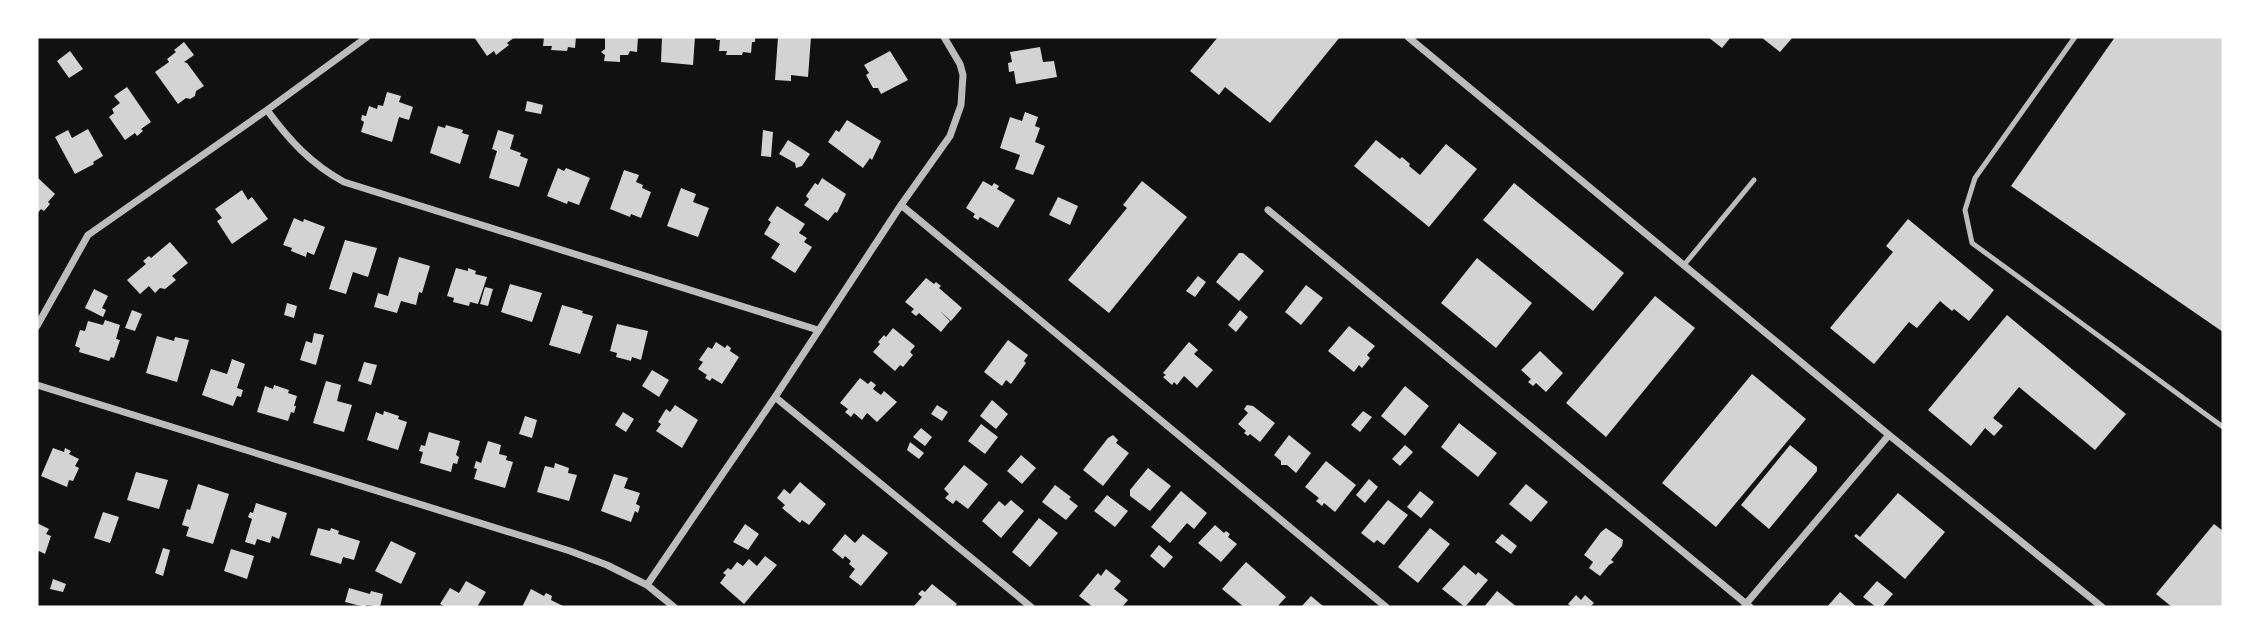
<svg xmlns="http://www.w3.org/2000/svg" width="2260" height="644" viewBox="0 0 2260 644" font-family="Quicksand,sans-serif">
<style>
.building{fill:#d3d3d3}
.lines{fill:none;stroke-linecap:round;stroke-linejoin:round}
.service{stroke:#bcbcbc;stroke-width:5}
.minor{stroke:#bcbcbc;stroke-width:7}
</style>
<rect width="100%" height="100%" fill="#111"/>
<path class="building" d="M474,37H515L507,43L509,45L496,55L494,51L487,56Z
M544,37H576L575,48L568,47L567,51L551,50L552,46H543Z
M605,37H638L637,52L630,51L628,55H620V62L604,61L605,55L601,52L605,49Z
M662,37H695L693,65L661,62Z
M716,37H755V42H752L751,53L743,52L742,55H726L727,51H719L720,40H716Z
M778,37H811L808,77L791,75V81L775,80Z
M1218,37H1340L1270,123L1225,87L1219,95L1190,71Z
M1708,37H1731L1722,48Z
M1761,37H1793L1780,52Z
M2115,37H2223V332L2011,186Z
M184,42L194,55L184,62L187,63L204,86L196,91L195,96L190,99L186,98L178,104L155,72L169,62L167,59L176,52L174,50Z
M1040,47L1043,62L1054,61L1057,77L1016,84L1014,71L1009,72L1008,63L1012,62L1010,52Z
M70,51L83,69L69,78L57,61Z
M890,51L908,80L881,94L878,88H873L866,75L869,73L864,65Z
M127,87L151,122L141,129L143,131L137,136L135,133L125,140L109,117L114,113L112,109L120,103L114,96Z
M387,92L401,96L399,102L413,107L409,120L399,117L392,142L361,132L364,122L361,120L362,115L366,116L369,106L377,109L378,105L383,106Z
M527,101L543,105L541,114L525,111Z
M1025,112L1038,117L1035,126L1040,128L1035,142L1045,146L1033,175L1015,169L1020,155L1000,148L1010,117L1022,121Z
M847,120L881,141L872,160L870,158L863,168L828,142L836,130L839,132Z
M446,125L463,130L462,133L469,135L460,164L430,153L438,126L445,128Z
M88,129L103,156L93,162L94,164L75,174L55,137L68,130L72,138Z
M498,130L514,135L510,149L521,153L520,156L528,159L519,187L489,178L497,151L492,149Z
M763,130L773,132L771,157L761,156Z
M788,140L810,154L802,166L796,168L795,163L779,154Z
M1376,140L1400,159L1402,157L1410,164L1409,166L1420,175L1446,144L1477,169L1429,227L1354,166Z
M558,168L564,171L566,168L590,178L579,205L568,201L567,204L547,196Z
M624,170L639,175L636,182L643,185L642,188L651,192L641,218L631,214L630,217L610,209Z
M37,177L55,194L48,202L50,204L44,211L41,209L37,214Z
M822,178L846,194L837,213L835,212L828,221L804,205L809,199L806,196L815,183L818,185Z
M983,181L992,186L994,183L999,186L997,189L1015,200L998,228L980,217L978,220L973,217L975,214L966,208Z
M1142,181L1187,217L1109,313L1068,280L1127,208L1123,205Z
M1514,183L1624,273L1593,311L1483,220Z
M681,188L696,194L693,202L709,208L698,237L667,226Z
M242,190L248,200L252,197L268,219L232,244L217,221L222,218L215,209Z
M1058,197L1078,206L1070,225L1049,215Z
M777,206L805,224L799,233L807,238L804,242L812,247L795,273L771,258L780,244L764,234L771,222L768,220Z
M294,218L303,222L304,219L325,227L314,255L307,252L306,257L291,251L292,248L283,245Z
M1908,219L1994,290L1969,321L1954,309L1952,311L1940,301L1917,328L1909,322L1874,364L1830,328L1893,252L1886,246Z
M345,240L377,248L368,277L353,272L346,294L329,289Z
M170,242L188,263L172,276L176,280L165,289L160,288L155,293L149,286L140,294L127,280L146,264L143,261L149,256L151,258Z
M1239,253H1243L1264,271L1239,301L1216,282Z
M399,257L430,266L422,293L419,292L416,305L401,301L397,313L374,307L378,293L388,296Z
M1477,258L1532,303L1496,348L1441,303Z
M456,268L468,271V268L476,271L475,274L487,277L478,304L470,302L469,306L453,302L454,298L447,296Z
M1198,276L1206,282L1195,297L1186,291Z
M926,278L934,284L936,282L941,286L939,288L962,308L951,321L940,311L950,321L941,332L919,313L916,316L911,312L914,309L905,302Z
M510,284L542,293L532,322L501,312Z
M1306,285L1323,298L1301,325L1285,312Z
M485,287L493,289L488,306L480,304Z
M94,289L108,296L102,308L106,310L103,317L85,308Z
M1655,296L1695,328L1606,437L1566,403Z
M287,303L297,306L294,318L284,315Z
M562,305L583,311L582,313L593,316L580,354L549,345Z
M132,310L142,314L135,331L125,328Z
M1240,310L1248,317L1236,332L1228,325Z
M2007,315L2126,414L2095,450L2019,387L1993,418L2003,426L1994,436L1985,428L1971,446L1928,410Z
M105,320L120,325L116,339L120,340L114,358L111,357L109,361L79,352L80,348L75,346L80,330L85,331L88,321L103,325Z
M617,324L648,331L641,360L632,357L631,361L616,357L617,353L610,351Z
M1349,326L1375,346L1367,355L1370,358L1362,368L1359,365L1354,372L1328,351Z
M893,328L915,346L910,352L913,355L903,367L900,365L895,371L873,352L880,344L878,342L884,335L886,337Z
M314,333L324,335L316,365L300,360L306,341L312,343Z
M157,336L174,341L175,337L189,340L177,382L146,373Z
M1008,340L1028,355L1024,361L1026,363L1011,384L1006,380L1002,386L984,372Z
M716,342L725,348L727,345L731,348L730,351L739,357L722,384L712,378L710,381L705,378L707,375L698,369L703,362L699,360L708,347L712,349Z
M1189,342L1198,350L1194,354L1213,370L1197,388L1184,376L1177,385L1174,382L1172,385L1163,377L1166,375L1163,373Z
M1540,351L1563,373L1546,392L1536,383L1533,386L1528,382L1531,379L1521,370Z
M232,359L245,364L237,388L243,390L241,397L237,396L233,406L202,395L211,369L227,374Z
M364,362L377,365L371,385L358,381Z
M652,370L669,380L659,397L642,386Z
M1752,374L1806,419L1716,527L1662,483Z
M860,378L868,384L871,381L876,385L873,389L881,395L884,391L897,402L877,422L867,413L862,420L854,413L851,417L845,412L848,409L840,403Z
M326,381L341,385L337,401L352,405L344,432L313,423Z
M274,385L289,390L288,393L297,396L294,406H296L294,413L291,412L288,421L257,412L265,386L273,389Z
M1405,386L1429,406L1405,436L1381,416Z
M992,400L1008,414L996,429L980,416Z
M675,405L698,420L682,448L656,431L661,424L658,422L666,409L670,412Z
M937,405L948,412L942,421L931,414Z
M1247,405L1253,406L1275,423L1260,442L1250,434L1248,436L1244,433L1246,431L1238,424L1248,413L1244,409Z
M384,411L399,416L398,419L407,422L398,450L367,440L376,412L383,415Z
M1363,411L1372,417L1360,432L1351,425Z
M623,412L634,419L626,432L615,425Z
M525,416L537,420L532,438L519,434Z
M1459,423L1497,453L1478,477L1441,447Z
M981,424L998,437L985,454L968,441Z
M921,428L932,437L925,446L913,437Z
M429,432L460,441L456,455L459,457L457,464L453,463L451,472L420,463L423,452L419,451L421,445L425,446Z
M1113,435L1118,440L1116,443L1129,453L1103,486L1083,470L1108,438Z
M1289,435L1311,453L1296,473L1287,465H1281V461L1274,455Z
M488,441L501,445L499,454L507,456L506,460L513,462L505,488L474,479L477,469L474,468L476,461L481,463Z
M910,442L924,453L919,459L907,450Z
M1405,445L1413,452L1400,466L1392,459Z
M1790,445L1817,467V471L1769,529L1741,505Z
M53,448L64,452L65,448L71,451L69,454L79,459L75,466L79,468L73,481L69,480L67,487L41,476Z
M1021,455L1036,468L1022,484L1007,471Z
M1326,461L1356,485L1335,512L1324,503L1322,506L1316,501L1319,498L1305,487Z
M555,463L569,468L568,473L577,475L569,501L537,492L545,466L554,468Z
M964,465L988,484L968,509L956,500L953,504L945,498L949,494L944,489Z
M1148,468L1171,486L1150,511L1130,496V490Z
M136,472L168,480L159,509L127,500Z
M614,474L628,478L624,488L640,493L636,504L640,506L638,513L635,511L631,522L601,511Z
M1369,479L1378,487L1365,503L1356,495Z
M800,482L826,504L809,525L802,520L800,523L782,508L785,505L777,498L784,489L790,494Z
M198,484L229,494L213,544L186,536L189,527L182,525L187,509L190,510Z
M1526,484L1548,502L1531,522L1509,504Z
M1055,485L1071,497L1069,499L1078,506L1066,520L1042,502Z
M1181,491L1207,513L1194,529L1187,523L1170,543L1151,527Z
M1420,491L1434,502L1421,518L1407,507Z
M1898,493L1945,532L1905,579L1854,536L1856,534L1860,537Z
M1107,495L1128,511L1115,527L1094,511Z
M1011,500L1024,511L1001,538L982,521L999,501L1005,506Z
M1388,500L1408,515L1384,545L1377,540L1374,543L1361,533Z
M256,503L287,513L279,539L272,536L270,543L257,539L255,545L245,542L252,519L248,517L250,512L253,513Z
M103,512L119,517L110,543L94,538Z
M1039,518L1058,533L1030,567L1012,552Z
M37,523L49,529L46,534L51,536L45,554L39,551L37,556Z
M745,524L759,534L748,550L733,542Z
M2214,524L2223,531V607H2172L2156,594Z
M1215,525L1224,533L1226,531L1230,534L1228,537L1237,544L1221,562L1198,543Z
M318,528L330,531L331,528L339,531L338,534L360,541L354,560L343,557L341,564L310,555Z
M1430,528L1450,544L1418,583L1398,567Z
M1606,528L1623,540L1622,546L1611,560L1614,562L1609,565L1600,576L1589,568L1593,562L1584,555L1601,532Z
M845,534L855,543L863,534L888,553L861,586L849,577L855,569L849,564L851,561L845,556L843,559L832,550Z
M1502,534L1517,546L1511,554L1495,542Z
M391,541L416,553L401,584L375,571Z
M1159,545L1173,557L1164,568L1150,556Z
M163,548L170,550L163,576L155,573Z
M231,549L254,556L247,579L224,571Z
M765,556L777,565L744,604L720,583L726,575L723,573L728,568L731,570L737,562L743,566L749,559L757,566Z
M1246,562L1286,597L1277,607H1244L1222,589Z
M1464,565L1476,575L1478,572L1488,580L1465,607L1442,589Z
M1106,569L1121,581L1114,589L1128,600L1122,607H1093L1079,596L1098,573L1101,576Z
M53,579L66,584L63,592L50,589Z
M466,581L486,592L477,607H446L440,604L450,588L459,593Z
M1877,581L1893,594L1882,607H1876L1863,597Z
M932,584L957,604L954,607H913L922,597L918,594L922,590L925,592Z
M349,588L370,594L371,591L383,594L380,607L367,605L365,607L345,602Z
M531,589L544,596L546,593L552,596L551,600L565,607H522Z
M1497,591L1517,607H1484Z
M1840,592L1857,607H1827Z
M1576,595L1581,600L1585,595L1594,603L1590,607H1572L1568,604Z
M1311,596L1324,607H1301Z"/>
<g class="lines">
<path class="service" d="M2075,37L1975,178L1965,210L1972,243L2223,427
M1684,265L1754,180"/>
<path class="minor" d="M1408,37L1889,435L2102,607
M267,110C289,140 311,164 344,182L818,330
M901,205L1386,607
M1268,210L1750,607
M37,326L88,235L267,110L367,37
M37,385L570,551L607,565L647,585L674,607
M775,397L1031,607
M647,585L775,397L901,205L950,136L961,105L963,75L960,64L944,37
M1745,605L1889,435"/>
</g>
<rect width="2260" height="644" fill="none" stroke="#ffffff" stroke-width="77"/>
</svg>
